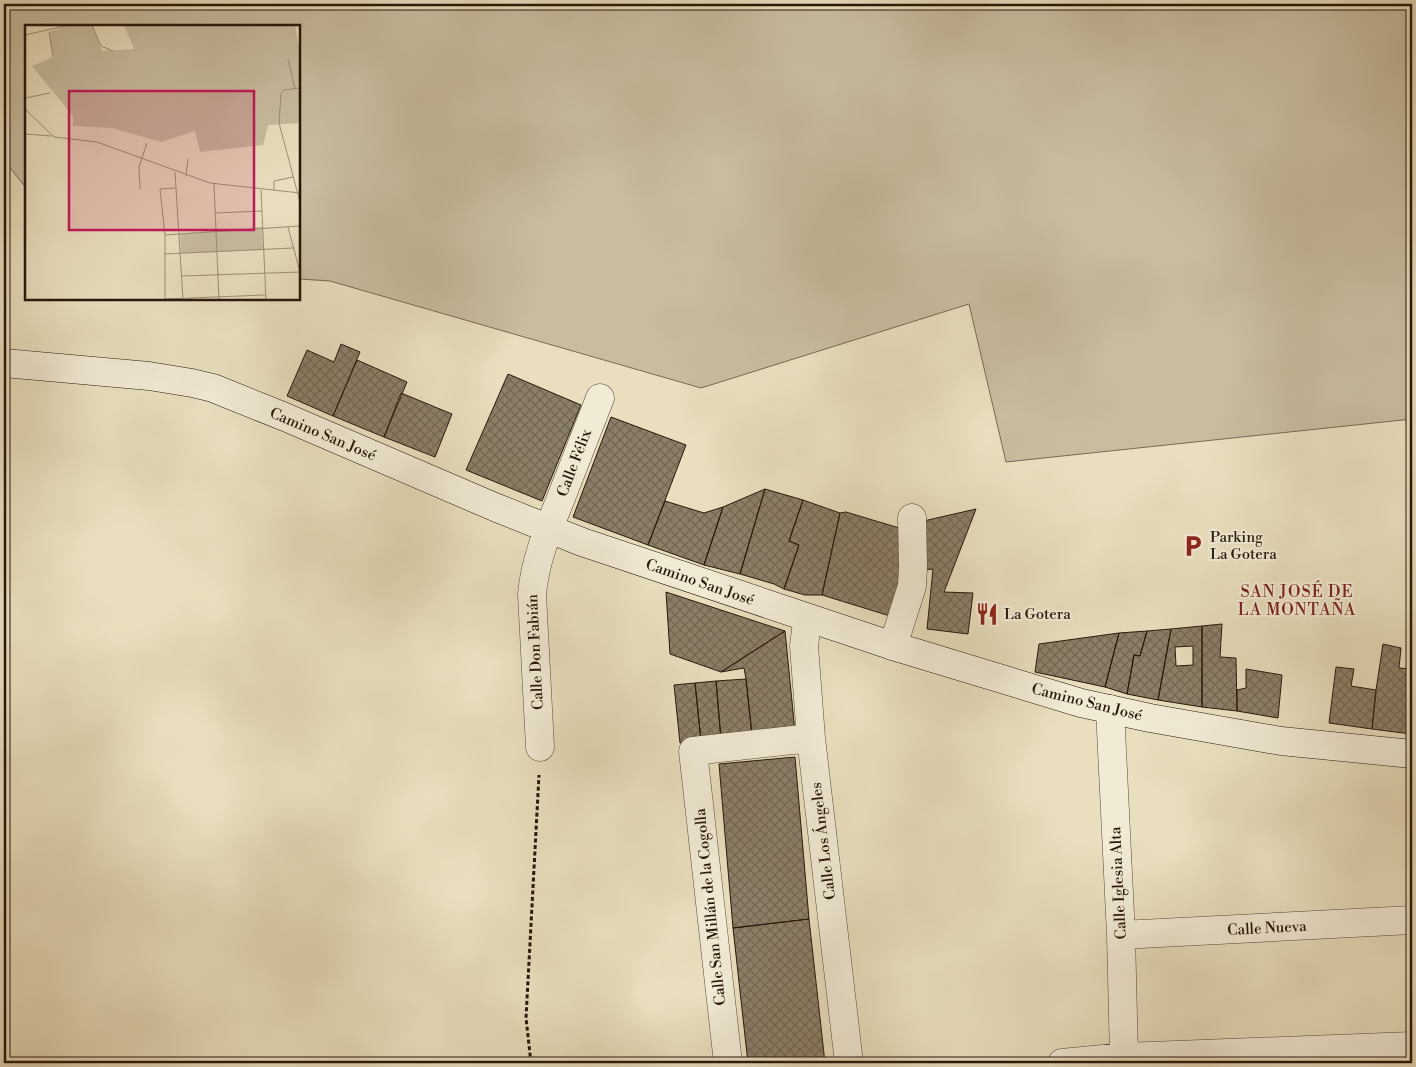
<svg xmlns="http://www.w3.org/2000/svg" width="1416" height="1067" viewBox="0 0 1416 1067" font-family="'Libre Bodoni',serif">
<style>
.green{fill:#c8bda0;stroke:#786a56}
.building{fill:url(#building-cross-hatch);stroke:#27170b;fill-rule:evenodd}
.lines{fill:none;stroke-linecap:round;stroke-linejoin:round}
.minor-casing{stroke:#584938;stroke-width:29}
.secondary-casing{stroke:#27170b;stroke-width:29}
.path{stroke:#27170b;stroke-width:3;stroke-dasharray:4 2.5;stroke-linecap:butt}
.minor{stroke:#f1ead5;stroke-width:28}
.secondary{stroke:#f1ead5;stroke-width:28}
.labels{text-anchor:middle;stroke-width:4;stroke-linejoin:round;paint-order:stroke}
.street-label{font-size:15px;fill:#27170b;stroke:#f1ead5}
.poi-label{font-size:15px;fill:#27170b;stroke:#f1ead5;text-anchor:start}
.neighbourhood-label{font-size:16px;letter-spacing:1px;fill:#7a1f14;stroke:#f1ead5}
.inset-road{fill:none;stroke:#9b8f76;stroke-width:1}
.view{fill:#c2185b;fill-opacity:0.15;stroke:#c2185b;stroke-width:2.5}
.inset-edge{fill:none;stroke:#27170b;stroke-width:2.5}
</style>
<defs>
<pattern id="building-cross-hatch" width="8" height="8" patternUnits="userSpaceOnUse" patternTransform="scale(1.25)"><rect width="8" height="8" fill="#8c7f68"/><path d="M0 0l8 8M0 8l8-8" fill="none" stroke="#726754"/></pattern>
</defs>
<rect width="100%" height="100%" fill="#e9dfbe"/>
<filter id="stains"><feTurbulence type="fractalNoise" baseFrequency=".004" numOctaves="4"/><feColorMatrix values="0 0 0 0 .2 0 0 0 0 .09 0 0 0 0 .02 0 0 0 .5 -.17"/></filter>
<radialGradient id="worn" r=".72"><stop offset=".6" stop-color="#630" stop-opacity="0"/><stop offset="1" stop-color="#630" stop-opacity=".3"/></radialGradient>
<path class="green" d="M4,4H1412V419L1006,462L969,304L701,388L330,281L299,279V26H26V188L4,160Z"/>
<path class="building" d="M341,344L360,352L333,416L287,396L307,350L334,362Z
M357,360L407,382L384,437L333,416Z
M508,374L581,405L542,501L466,470Z
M401,393L452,414L435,457L384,437Z
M611,417L686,445L648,545L573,517Z
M765,489L803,500L789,541L799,545L784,589L774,584L740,574Z
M765,489L740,574L704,565L723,507Z
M803,500L840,513L822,595H805L784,589L799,545L789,541Z
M665,501L704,513L723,507L704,565L648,545Z
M976,509L944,592L973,593L968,634L927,629L933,569L925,570L919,522Z
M846,512L906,530V574L890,616L822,595L840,513Z
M666,592L785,631L721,672L670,654Z
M1222,624L1220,657L1236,658L1237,711L1202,707V626Z
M1202,626V707L1158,700L1171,629ZM1193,646V665L1176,666L1175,647Z
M1171,629L1158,700L1127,694L1134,655L1140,656L1147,631Z
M785,631L795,732L752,735L746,679L744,668L721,672Z
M1147,631L1140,656L1134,655L1127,694L1105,687L1119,633Z
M1119,633L1105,687L1035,672L1039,644Z
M1383,644L1401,648L1399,668L1412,669L1411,734L1372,729L1376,690Z
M1336,667L1354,669L1351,686L1376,690L1372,729L1329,723Z
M1246,669L1282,675L1278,718L1237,711V690L1246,688Z
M746,679L752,735L721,739L716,681Z
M716,681L721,739L701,741L695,683Z
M695,683L701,741L680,743L674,685Z
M795,757L809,919L733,928L719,764Z
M809,919L825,1063H748L733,928Z"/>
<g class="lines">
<defs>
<path id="minor" d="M810,619L806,630L804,646L811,738L849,1063
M893,646L912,586L913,566L912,518
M1110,709L1121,935L1124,1057
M540,747L532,594C535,560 548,530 561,498C574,465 587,431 600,398
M1121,935L1412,920
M728,1063L693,751L811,738
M1062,1063L1124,1057L1412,1046"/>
<path id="secondary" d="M4,363L149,376L192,383L213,388L285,417L497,508L582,542L893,646L1081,703L1150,718L1281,741L1412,754"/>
</defs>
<use href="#minor" class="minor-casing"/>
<use href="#secondary" class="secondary-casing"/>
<path class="path" d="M531,1063L526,1018L539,775"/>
<use href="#minor" class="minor"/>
<use href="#secondary" class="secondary"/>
</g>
<defs>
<symbol id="parking-bare" viewBox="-9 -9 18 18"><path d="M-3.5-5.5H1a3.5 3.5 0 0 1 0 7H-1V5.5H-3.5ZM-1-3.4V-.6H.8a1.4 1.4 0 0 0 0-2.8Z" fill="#8f2418" stroke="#f1ead5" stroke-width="2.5" paint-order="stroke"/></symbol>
<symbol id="restaurant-bare" viewBox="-9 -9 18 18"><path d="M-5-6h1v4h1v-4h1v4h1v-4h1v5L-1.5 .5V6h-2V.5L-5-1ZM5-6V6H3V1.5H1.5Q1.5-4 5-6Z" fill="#8f2418" stroke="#f1ead5" stroke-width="2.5" paint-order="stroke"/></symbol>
</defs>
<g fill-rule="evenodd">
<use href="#parking-bare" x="1177" y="530" width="32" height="32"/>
<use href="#restaurant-bare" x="971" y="598" width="32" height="32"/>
</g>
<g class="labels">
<g class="street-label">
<text transform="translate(323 434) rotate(23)" y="5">Camino San José</text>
<text transform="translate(574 463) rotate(-69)" y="5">Calle Félix</text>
<text transform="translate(700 582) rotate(19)" y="5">Camino San José</text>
<text transform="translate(535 652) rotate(-93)" y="5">Calle Don Fabián</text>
<text transform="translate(1087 702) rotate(14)" y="5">Camino San José</text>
<text transform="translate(823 841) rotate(-97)" y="5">Calle Los Ángeles</text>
<text transform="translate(1118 883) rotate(-93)" y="5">Calle Iglesia Alta</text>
<text transform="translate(710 907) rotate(-96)" y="5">Calle San Millán de la Cogolla</text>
<text transform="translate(1267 928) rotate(-3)" y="5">Calle Nueva</text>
</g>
<g class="poi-label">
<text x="1210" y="542">Parking<tspan x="1210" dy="17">La Gotera</tspan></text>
<text x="1004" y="619">La Gotera</text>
</g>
<g class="neighbourhood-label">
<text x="1297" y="597">SAN JOSÉ DE<tspan x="1297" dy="18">LA MONTAÑA</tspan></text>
</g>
</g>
<g transform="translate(25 25)">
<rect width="275" height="275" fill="#e9dfbe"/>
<path d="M44,0H67L77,26L109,24L99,0H270L275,29V98L243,100L238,120L175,127L170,106L136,117L87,103L48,101V91L7,41L28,32L24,7Z" fill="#c8bda0"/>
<path d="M237,202L238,225L156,228L155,208Z" fill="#c8bda0"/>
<path class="inset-road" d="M67,0L76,21L88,26M24,7L28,32M0,10L44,0M263,34L270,64M275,63L259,65L256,69L254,98L275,177M0,73L25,68M0,84L29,112L72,117L185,158L275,168M0,109L26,111M150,147L158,275M161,151L163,134M189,159L194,275M115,164L114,142L122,118M236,165L241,275M249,166V156L268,152M190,188L237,186M263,202L275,247M140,210L275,201M139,229L268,223M157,251L275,247M140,274L240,270M140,275V210L135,164L150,163"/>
<path class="view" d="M44,66H229V205H44Z"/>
<rect width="275" height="275" class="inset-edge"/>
</g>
<rect width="1416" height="1067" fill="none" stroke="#e9dfbe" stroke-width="20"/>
<rect x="5" y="5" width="1406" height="1057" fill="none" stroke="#27170b" stroke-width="2.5"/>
<rect x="10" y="10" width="1396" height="1047" fill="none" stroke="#27170b"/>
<rect width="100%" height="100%" filter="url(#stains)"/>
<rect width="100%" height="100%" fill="url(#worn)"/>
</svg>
